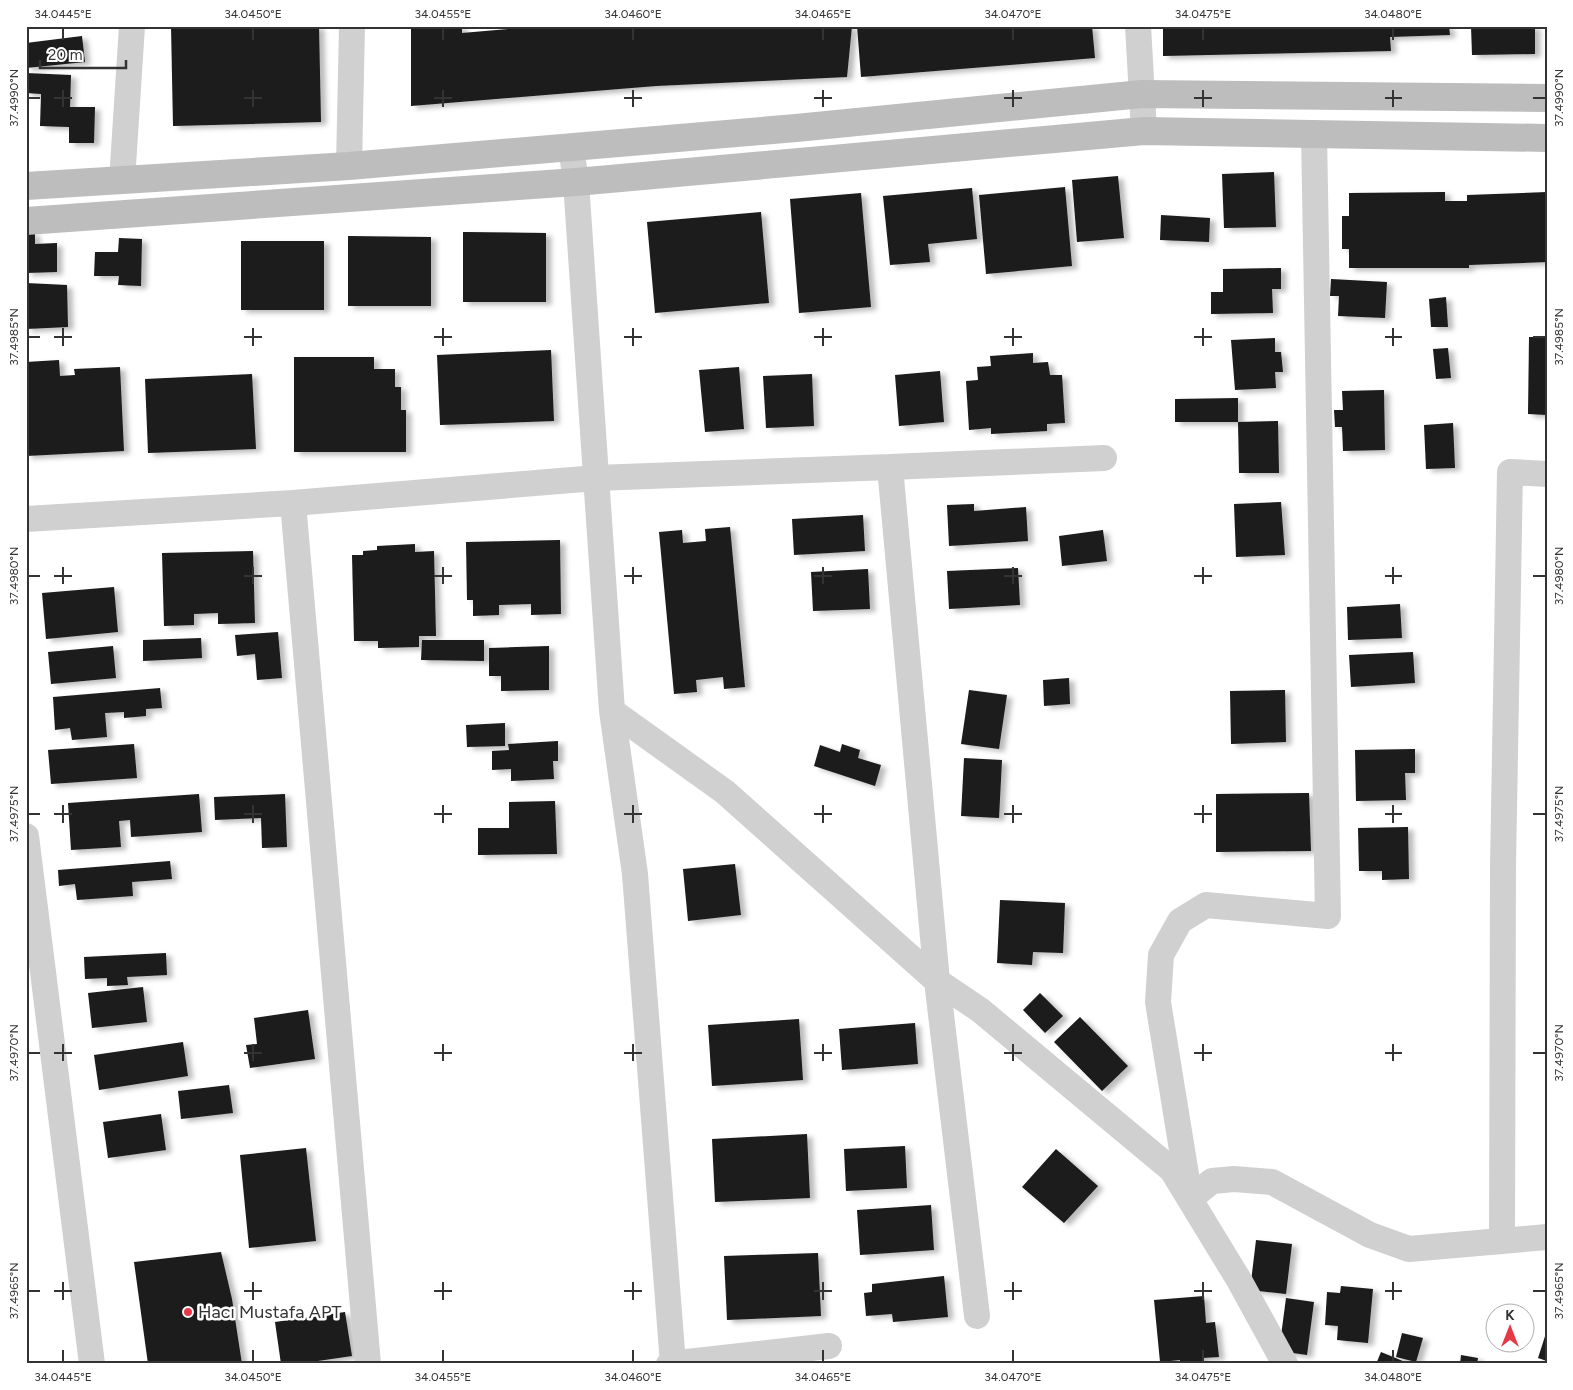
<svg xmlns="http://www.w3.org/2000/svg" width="1573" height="1390" viewBox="0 0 1573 1390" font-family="Figtree,sans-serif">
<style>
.building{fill:#1a1a1a;filter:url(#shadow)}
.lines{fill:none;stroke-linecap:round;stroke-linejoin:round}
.minor{stroke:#d0d0d0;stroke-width:26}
.secondary{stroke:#bdbdbd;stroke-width:28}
.ticks{fill:none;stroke:#333;stroke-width:2}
.poi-dot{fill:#e63946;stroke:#fff;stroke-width:2}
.labels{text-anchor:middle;stroke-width:5;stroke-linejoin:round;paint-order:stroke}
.poi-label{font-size:18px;fill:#333;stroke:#fff;text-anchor:start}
.neatline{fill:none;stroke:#333;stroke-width:2}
.ticks-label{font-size:12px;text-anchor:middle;fill:#333}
</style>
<defs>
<filter id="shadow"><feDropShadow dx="5.5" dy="3" stdDeviation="2.5" flood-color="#0004"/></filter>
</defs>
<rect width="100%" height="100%" fill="#fff"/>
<path class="building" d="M171,26H319L321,122L173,126Z
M411,26H462V33L543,26H852L847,77L656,86L411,106Z
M857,26H1092L1095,58L861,77Z
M1163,26H1449L1450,35L1390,37L1391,51L1163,56Z
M1471,26H1535V54L1472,55Z
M82,36L85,62L26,68V43Z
M26,73L71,75L70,107H95L94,143H69V127L40,126L41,94L26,93Z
M1274,172L1276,227L1224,228L1222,174Z
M1118,176L1124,238L1077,242L1072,180Z
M1065,187L1072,266L986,274L979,195Z
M972,188L977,239L928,244L930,262L890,265L883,196Z
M1445,192V201H1467V195L1547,192V262L1469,265V268H1349V249H1342V216H1349V193Z
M861,193L871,307L799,313L790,199Z
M761,212L769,303L655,313L647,222Z
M1161,215L1210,218L1209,242L1160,240Z
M463,232L546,233V302H463Z
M26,233H35V244L57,243V272L26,273Z
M348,236L431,237V306H348Z
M119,238L142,239L141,286L118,285L119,276H94L95,252H118Z
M241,241H324V310H241Z
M1281,268V289H1272L1273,313L1211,314V292H1223V269Z
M1331,279L1387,282L1385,318L1338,316L1339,296H1330Z
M26,283L67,285L68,327L26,329Z
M1446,297L1448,327H1431L1429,299Z
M1529,337H1547V415L1528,414Z
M1275,338V352H1281L1283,372H1275L1276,388L1235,390L1231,340Z
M1448,348L1451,378L1436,379L1433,349Z
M551,350L554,421L440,425L437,355Z
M1033,353V363L1048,362L1050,375H1062L1065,423L1047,424V431L991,434V428L969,430L966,381L978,380L977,367L991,366L990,356Z
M294,357H374V369H395V387H401V410H406V452H294Z
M59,360L60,376L75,375L74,369L120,367L124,451L26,456V362Z
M739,367L744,429L705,432L699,370Z
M940,371L944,422L899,426L895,375Z
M252,374L256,449L148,453L145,379Z
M812,374L814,426L766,428L763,376Z
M1384,390L1385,450L1343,451L1342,427H1335L1334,410H1343L1342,391Z
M1238,398V422H1175V399Z
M1278,421L1279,473H1239L1238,422Z
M1453,423L1455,468L1426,469L1424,425Z
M1281,502L1285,555L1236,557L1234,504Z
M974,504V511L1026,507L1028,541L949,546L947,505Z
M863,515L865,551L794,555L792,519Z
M730,527L745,687L724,689L723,677L696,680L697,692L674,694L659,532L682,530L683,543L706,541L705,529Z
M1103,530L1107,561L1062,566L1059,536Z
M560,540L561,614L531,615V604L499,605V615L473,616V600H467L466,542Z
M415,544V552L434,551L436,636H419V647L378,648V641H354L352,555H363V551L377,550V546Z
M253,551L255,623L218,624V613L194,614V625L164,626L162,553Z
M1018,568L1020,605L949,609L947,571Z
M868,569L870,609L813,611L811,572Z
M114,587L118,632L46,639L42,593Z
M1400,604L1402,638L1348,640L1347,607Z
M278,632L282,678L257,680L255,654L237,656L235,635Z
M201,638L202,658L143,661V640Z
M422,640H484V661L421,660Z
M113,646L116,678L51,684L48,652Z
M549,646V690L501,691V676H489V648Z
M1413,652L1415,683L1351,687L1349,655Z
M1069,678L1070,704L1044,706L1043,680Z
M160,688L162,708L146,709V716L124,718V712L105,713L107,737L72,740L70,728L55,730L53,697Z
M969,690L1007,695L999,749L961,744Z
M1285,690L1286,742L1231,744L1230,691Z
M505,723V746L467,747L466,725Z
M558,741V761H553L554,779L511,781V769L492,770V751L509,750L508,744Z
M134,744L137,778L51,784L48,750Z
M842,744L860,750L858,758L881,765L875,786L814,766L820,745L840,752Z
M1415,749V773H1405L1406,800L1356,801L1355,750Z
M964,758L1002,760L999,818L961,816Z
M1309,793L1311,851L1216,852V794Z
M199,794L202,832L131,837L130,820L119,821L121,847L71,850L68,803Z
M285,794L287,847L262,848L261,818L215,820L214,797Z
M555,801L557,854L478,855V828H509V802Z
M1408,827L1409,879L1382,880V871H1359L1358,828Z
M170,861L172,879L132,882L133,896L77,900L75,884L59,886L58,870Z
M735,864L741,915L688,921L683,869Z
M1000,900L1065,903L1063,953L1033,952L1032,965L997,963Z
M166,953L167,975L127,977L128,985L107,986V978L85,979L84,957Z
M143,987L147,1022L92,1028L88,993Z
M1040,993L1063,1016L1045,1033L1023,1010Z
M308,1010L315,1059L250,1068L246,1045L257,1044L254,1018Z
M1080,1017L1128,1066L1102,1091L1054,1042Z
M799,1019L803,1080L712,1086L708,1025Z
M915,1023L918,1064L842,1070L839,1029Z
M183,1042L188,1076L99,1090L94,1055Z
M229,1085L233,1113L181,1119L178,1091Z
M161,1114L166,1150L108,1158L103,1122Z
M807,1134L810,1198L715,1202L712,1139Z
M905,1146L907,1188L846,1191L844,1149Z
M306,1148L316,1241L249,1248L240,1155Z
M1056,1149L1098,1186L1064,1223L1022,1187Z
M931,1205L934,1250L860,1255L857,1210Z
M1256,1240L1292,1244L1286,1294L1250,1290Z
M221,1252L232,1299L242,1364H148L134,1262Z
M818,1253L821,1316L727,1320L724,1256Z
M944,1276L948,1317L893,1322L892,1314L866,1316L864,1293L872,1292V1284Z
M1341,1286L1373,1289L1368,1343L1337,1340L1338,1326L1325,1325L1327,1292L1340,1293Z
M1204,1296L1206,1323L1215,1322L1219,1357L1202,1358V1364H1180V1360L1160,1362L1154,1300Z
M1286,1298L1314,1302L1307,1355L1279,1351Z
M345,1312L352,1356L297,1364H281L275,1322Z
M1547,1330V1361L1538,1358Z
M1402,1333L1423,1338L1416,1362L1396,1357Z
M1381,1352L1410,1364H1376Z
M1461,1355L1478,1358L1477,1364H1460Z"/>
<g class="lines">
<path class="minor" d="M1138,26L1144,131
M1314,134L1328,916L1206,905L1180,921L1161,955L1158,1002L1190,1199L1212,1181L1234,1179L1272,1182L1370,1235L1409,1249L1547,1237
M571,147L576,182L612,711L635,874L673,1364
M349,166L352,26
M122,181L132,26
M890,467L1104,458
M26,519L293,503
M612,711L725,792L937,981L980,1010L1172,1170L1239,1280L1285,1364
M26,836L92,1364
M1502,1240L1503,866L1510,472L1547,474
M368,1364L293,503L596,478L890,467L937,981L977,1316
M669,1364L829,1346"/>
<path class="secondary" d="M26,186L349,166L796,128L1142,94L1547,98
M26,221L576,182L1144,131L1547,138"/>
</g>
<path class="ticks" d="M63,28V40M253,28V40M443,28V40M633,28V40M823,28V40M1013,28V40M1203,28V40M1393,28V40M63,90V107M253,90V107M443,90V107M633,90V107M823,90V107M1013,90V107M1203,90V107M1393,90V107M28,98H40M54,98H72M244,98H262M434,98H452M624,98H642M814,98H832M1004,98H1022M1194,98H1212M1385,98H1402M1533,98H1546M63,328V346M253,328V346M443,328V346M633,328V346M823,328V346M1013,328V346M1203,328V346M1393,328V346M28,337H40M54,337H72M244,337H262M434,337H452M624,337H642M814,337H832M1004,337H1022M1194,337H1212M1385,337H1402M1533,337H1546M63,567V584M253,567V584M443,567V584M633,567V584M823,567V584M1013,567V584M1203,567V584M1393,567V584M28,576H40M54,576H72M244,576H262M434,576H452M624,576H642M814,576H832M1004,576H1022M1194,576H1212M1385,576H1402M1533,576H1546M63,805V823M253,805V823M443,805V823M633,805V823M823,805V823M1013,805V823M1203,805V823M1393,805V823M28,814H40M54,814H72M244,814H262M434,814H452M624,814H642M814,814H832M1004,814H1022M1194,814H1212M1385,814H1402M1533,814H1546M63,1044V1061M253,1044V1061M443,1044V1061M633,1044V1061M823,1044V1061M1013,1044V1061M1203,1044V1061M1393,1044V1061M28,1053H40M54,1053H72M244,1053H262M434,1053H452M624,1053H642M814,1053H832M1004,1053H1022M1194,1053H1212M1385,1053H1402M1533,1053H1546M63,1282V1300M253,1282V1300M443,1282V1300M633,1282V1300M823,1282V1300M1013,1282V1300M1203,1282V1300M1393,1282V1300M28,1291H40M54,1291H72M244,1291H262M434,1291H452M624,1291H642M814,1291H832M1004,1291H1022M1194,1291H1212M1385,1291H1402M1533,1291H1546M63,1350V1362M253,1350V1362M443,1350V1362M633,1350V1362M823,1350V1362M1013,1350V1362M1203,1350V1362M1393,1350V1362"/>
<circle class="poi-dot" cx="188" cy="1312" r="5"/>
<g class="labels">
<g class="poi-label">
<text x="198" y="1318">Hacı Mustafa APT</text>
</g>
</g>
<rect width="1573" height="1390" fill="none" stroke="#ffffff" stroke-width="55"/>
<g transform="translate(1510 1328)"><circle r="24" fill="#ffffff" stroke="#adadad"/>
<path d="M0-4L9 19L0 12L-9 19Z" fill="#e63946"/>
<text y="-8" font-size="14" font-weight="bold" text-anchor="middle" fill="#333333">K</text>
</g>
<path d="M40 60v8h86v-8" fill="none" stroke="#333333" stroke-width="2.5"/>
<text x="48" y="60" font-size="15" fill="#333333" stroke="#ffffff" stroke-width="4" paint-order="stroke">20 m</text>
<rect x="28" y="28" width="1518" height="1334" class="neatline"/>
<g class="ticks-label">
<text x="63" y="18">34.0445°E</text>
<text x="253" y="18">34.0450°E</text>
<text x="443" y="18">34.0455°E</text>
<text x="633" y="18">34.0460°E</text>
<text x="823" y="18">34.0465°E</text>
<text x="1013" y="18">34.0470°E</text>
<text x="1203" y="18">34.0475°E</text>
<text x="1393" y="18">34.0480°E</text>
<text transform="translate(14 98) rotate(-90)" y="4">37.4990°N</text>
<text transform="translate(1559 98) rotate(-90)" y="4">37.4990°N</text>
<text transform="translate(14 337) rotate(-90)" y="4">37.4985°N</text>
<text transform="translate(1559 337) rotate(-90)" y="4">37.4985°N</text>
<text transform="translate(14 576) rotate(-90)" y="4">37.4980°N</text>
<text transform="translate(1559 576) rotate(-90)" y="4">37.4980°N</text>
<text transform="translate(14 814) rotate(-90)" y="4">37.4975°N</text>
<text transform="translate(1559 814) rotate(-90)" y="4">37.4975°N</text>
<text transform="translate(14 1053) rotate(-90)" y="4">37.4970°N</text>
<text transform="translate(1559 1053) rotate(-90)" y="4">37.4970°N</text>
<text transform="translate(14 1291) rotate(-90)" y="4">37.4965°N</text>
<text transform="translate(1559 1291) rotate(-90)" y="4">37.4965°N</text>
<text x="63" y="1381">34.0445°E</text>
<text x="253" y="1381">34.0450°E</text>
<text x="443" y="1381">34.0455°E</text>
<text x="633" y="1381">34.0460°E</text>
<text x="823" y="1381">34.0465°E</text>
<text x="1013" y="1381">34.0470°E</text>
<text x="1203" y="1381">34.0475°E</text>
<text x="1393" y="1381">34.0480°E</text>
</g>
</svg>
